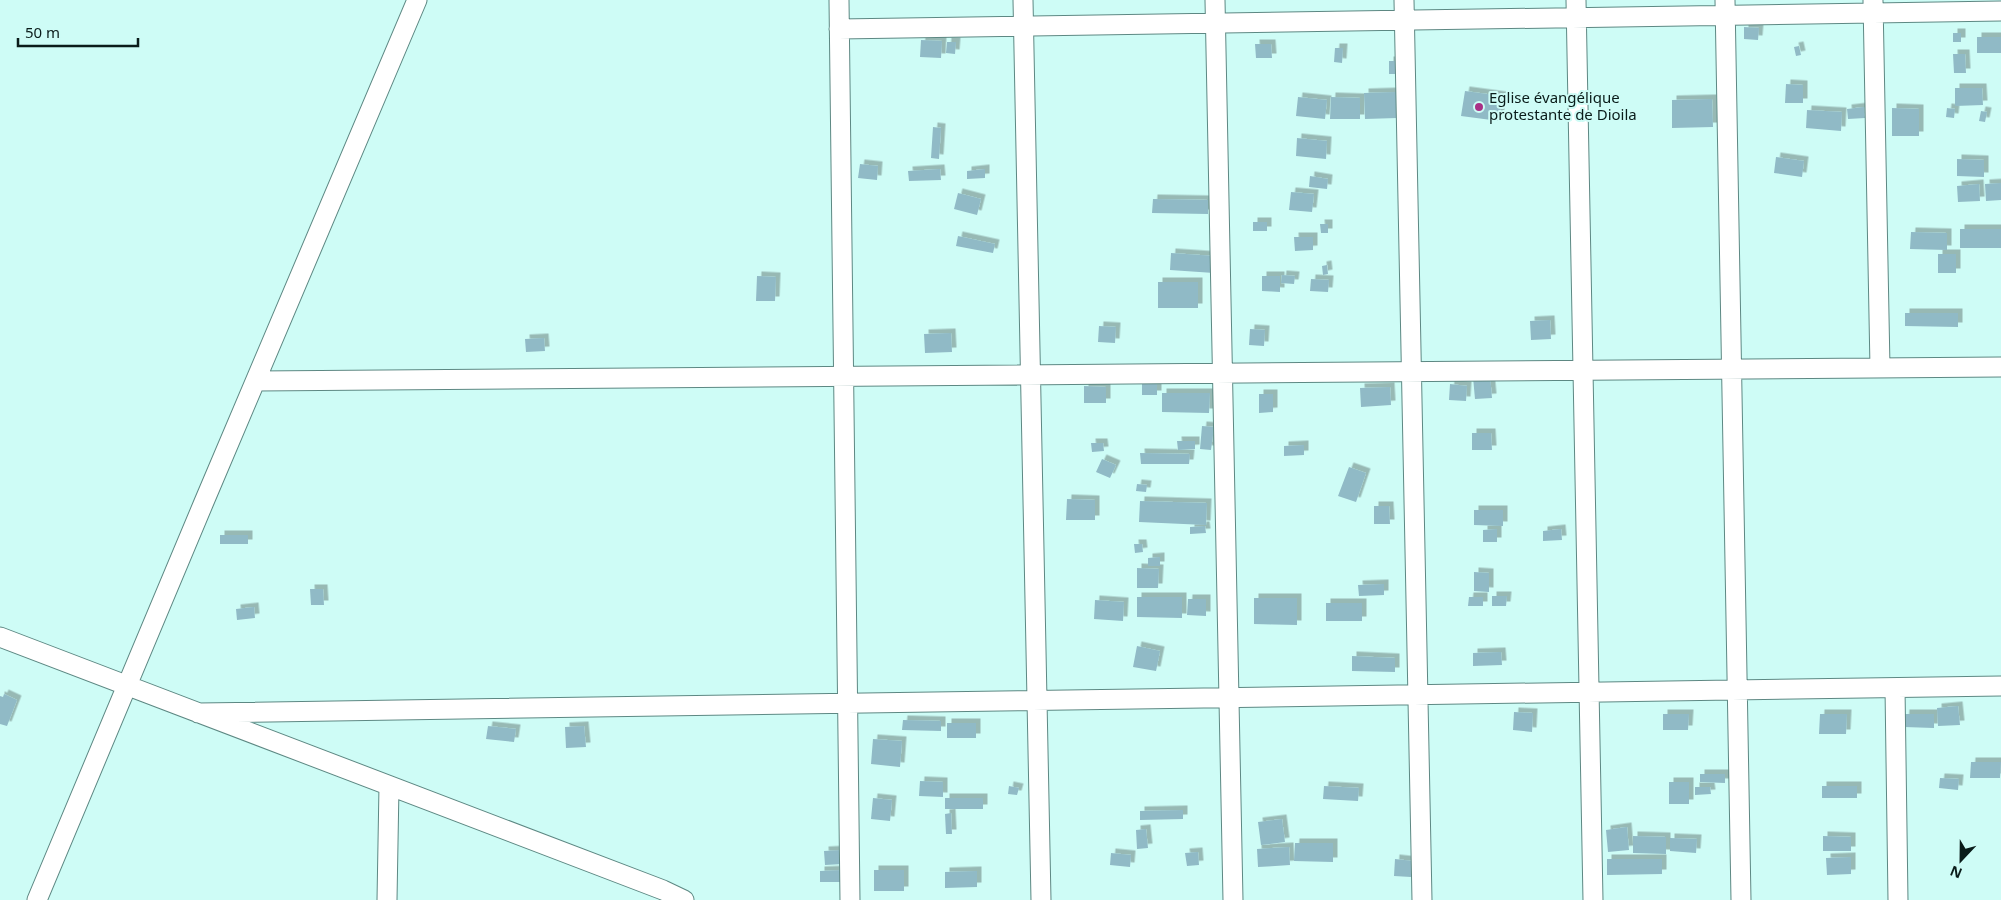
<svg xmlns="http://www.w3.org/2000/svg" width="2001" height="900" viewBox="0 0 2001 900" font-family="'Noto Sans',sans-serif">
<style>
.building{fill:#90bac6;filter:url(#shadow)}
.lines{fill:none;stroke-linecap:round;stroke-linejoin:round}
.minor-casing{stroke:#5d8883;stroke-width:21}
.minor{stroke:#fff;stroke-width:19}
.poi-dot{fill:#a93086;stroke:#cefcf6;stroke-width:2}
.labels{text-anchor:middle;stroke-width:4;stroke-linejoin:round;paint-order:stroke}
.poi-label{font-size:15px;fill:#0a1c1a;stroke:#cefcf6;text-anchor:start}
</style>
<defs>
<filter id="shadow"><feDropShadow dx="4.5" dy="-4.5" stdDeviation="0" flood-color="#0004"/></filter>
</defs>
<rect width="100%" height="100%" fill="#cefcf6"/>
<path class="building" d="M1744,27L1759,28L1758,40L1744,39Z
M1953,33H1961V42H1953Z
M1977,37H2001V53H1977Z
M921,40L942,41L941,58L920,57Z
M947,42H956L955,54L946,53Z
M1255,44H1271L1272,58H1256Z
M1799,46L1801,55L1796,56L1794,47Z
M1335,48H1343L1342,63L1334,62Z
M1953,54H1965L1966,73H1954Z
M1389,61H1401L1400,74H1389Z
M1786,84L1803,85V103H1785Z
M1955,88H1982L1983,105L1955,106Z
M1465,91L1502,96L1499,121L1461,116Z
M1396,92L1397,118L1365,119L1364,93Z
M1298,97L1327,100L1325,119L1296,116Z
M1331,97L1360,98V119H1330Z
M1712,99L1713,127L1672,128V100Z
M1864,107L1865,118L1848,119L1847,109Z
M1892,108L1919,109V136H1892Z
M1947,108L1955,109L1954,118L1946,117Z
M1807,110L1842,112L1841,131L1806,128Z
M1981,111L1987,112L1985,122L1979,121Z
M933,127L941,128L939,159L931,158Z
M1297,138L1327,141L1326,159L1296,156Z
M1776,157L1804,161L1802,177L1774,173Z
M1957,159L1984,160V177L1957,176Z
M860,164L878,166L877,180L858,178Z
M940,169L941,180L909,181L908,171Z
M985,169V178L967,179V171Z
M1310,176L1328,179L1327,189L1309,187Z
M2001,183V200L1986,201L1985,184Z
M1979,184L1980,201L1958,202L1957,186Z
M1291,192L1314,194L1312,212L1289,210Z
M958,193L981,199L977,215L954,209Z
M1153,199L1208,200V214L1152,213Z
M1253,222H1267V231H1253Z
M1320,224H1328V233H1321Z
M1960,229H2001V248H1960Z
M1911,232L1947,233V250L1910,249Z
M958,236L995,244L993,253L956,246Z
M1294,237H1313V250L1295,251Z
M1171,253L1215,256L1214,273L1170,270Z
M1938,254H1956V273H1938Z
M1327,265L1328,274L1323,275L1322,266Z
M1282,275L1295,276L1294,284L1281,283Z
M757,276L776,277L775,301H756Z
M1262,276H1280V292L1262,291Z
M1311,279L1329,280L1328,292L1310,291Z
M1158,282H1198V308H1158Z
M1905,313H1958V327L1905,326Z
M1550,320L1551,339L1531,340L1530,321Z
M1099,326L1116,327L1115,343L1098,342Z
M1250,329L1265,330L1264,346L1249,345Z
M951,333L952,352L925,353L924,334Z
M544,338L545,351L526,352L525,339Z
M1490,376L1492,398L1475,399L1473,377Z
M1142,384H1157V395H1142Z
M1450,384L1467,386L1466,401L1449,400Z
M1084,386L1106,387V403H1084Z
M1390,387L1391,405L1361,407L1360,388Z
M1162,393H1210L1209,413L1162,412Z
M1259,394H1273V412L1259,413Z
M1202,426L1214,427L1211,450L1200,449Z
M1472,433H1491L1492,450H1472Z
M1177,441H1195V449L1178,450Z
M1091,443H1103L1104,451L1092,452Z
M1304,445V455L1284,456V446Z
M1140,453L1190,454L1189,464H1141Z
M1102,459L1116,465L1110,478L1096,472Z
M1349,467L1366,473L1356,502L1338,496Z
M1137,484L1147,485L1146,492L1136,491Z
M1067,499L1095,500V520H1066Z
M1140,501L1207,503L1206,525L1139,522Z
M1374,506H1389L1390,524H1374Z
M1474,510H1503V526L1474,525Z
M1205,526L1206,533L1190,534V527Z
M1497,529V542H1483V530Z
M1561,529L1562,540L1543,541V531Z
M220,535H248V544H220Z
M1134,544H1142L1143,552L1135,553Z
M1160,557V566H1148V558Z
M1137,568L1159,569L1158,588H1137Z
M1474,572L1489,573V592L1474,591Z
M1384,584V595L1359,596L1358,585Z
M310,589H323L324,605H311Z
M1492,596H1507L1506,606H1492Z
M1137,597H1182V618L1137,617Z
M1469,597H1483V606H1468Z
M1254,598H1297V625L1254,624Z
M1188,599H1206V616L1187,615Z
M1095,600L1124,602L1123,621L1094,619Z
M1326,603H1362V621H1326Z
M254,607L255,618L237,620L236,609Z
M1137,646L1160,651L1156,671L1133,667Z
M1501,652L1502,665L1473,666V653Z
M1352,656L1395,658V672L1352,671Z
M4,694L17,700L7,726L0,724V696L3,697Z
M1958,706L1960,725L1938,726L1937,708Z
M1514,712L1533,713L1532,732L1513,730Z
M1663,714H1689L1688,730H1663Z
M1820,714H1847L1846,734H1819Z
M1905,714H1934V728L1904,727Z
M903,720L941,721V731L902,730Z
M947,723H976V738H947Z
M488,726L516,729L514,742L486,739Z
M584,726L586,747L566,748L565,727Z
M873,739L902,741L900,767L871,764Z
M1971,762H2001L2000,778H1970Z
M1700,774H1725V783L1700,782Z
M1940,778L1959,779L1958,790L1939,788Z
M920,781L943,782V797L919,796Z
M1669,782H1689V804H1669Z
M1009,786L1019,788L1017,795L1008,794Z
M1324,786L1359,788L1358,801L1323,799Z
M1822,786H1857V798H1822Z
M1695,787H1710L1711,794L1695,795Z
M873,798L892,800L890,821L871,819Z
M945,798H983V809H945Z
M1183,810V819L1140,820V811Z
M951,813L952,834H946L945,814Z
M1282,819L1285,842L1261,845L1258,822Z
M1627,827L1629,850L1608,852L1606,830Z
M1146,829L1148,848L1137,849L1136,830Z
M1633,836L1666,837V854L1633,853Z
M1823,836L1851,837V851H1823Z
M1670,838L1697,839L1696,853L1670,851Z
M1295,843H1333V862L1294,861Z
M1289,847L1290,865L1258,867L1257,849Z
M843,850V864L825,865L824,851Z
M1198,852L1199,865L1187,866L1185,853Z
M1111,853L1131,855L1130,867L1110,865Z
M1851,857V874L1827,875L1826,858Z
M1395,859L1413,861L1411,877L1394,876Z
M1607,859H1662V874L1607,875Z
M844,870V882H820V871Z
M874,870H904V891H874Z
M977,871V887L945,888V872Z"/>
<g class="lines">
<defs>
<path id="minor" d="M839,0L850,900
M1023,0L1041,900
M1215,0L1233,900
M1404,0L1422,900
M1576,0L1593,900
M1725,0L1741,900
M1873,1L1880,368
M839,29L2001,11
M257,381L2001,367
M0,637L663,890L684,900
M1895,688L1898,900
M198,713L2001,686
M37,900C161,599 291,300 417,0
M387,900L389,786"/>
</defs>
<use href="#minor" class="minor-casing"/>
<use href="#minor" class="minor"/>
</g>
<circle class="poi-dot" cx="1479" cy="107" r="5"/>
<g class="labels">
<g class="poi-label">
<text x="1489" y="103">Eglise évangélique<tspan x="1489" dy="17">protestante de Dioila</tspan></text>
</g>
</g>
<g transform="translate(1961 860) rotate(202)" stroke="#cefcf6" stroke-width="4" paint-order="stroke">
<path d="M0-4L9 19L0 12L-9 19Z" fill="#0a1c1a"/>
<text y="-8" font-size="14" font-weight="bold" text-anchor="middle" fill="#0a1c1a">N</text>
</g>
<path d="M18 38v8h120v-8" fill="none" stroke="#0a1c1a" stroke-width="2.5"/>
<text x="25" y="38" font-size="15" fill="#0a1c1a" stroke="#cefcf6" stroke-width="4" paint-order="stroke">50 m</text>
</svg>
